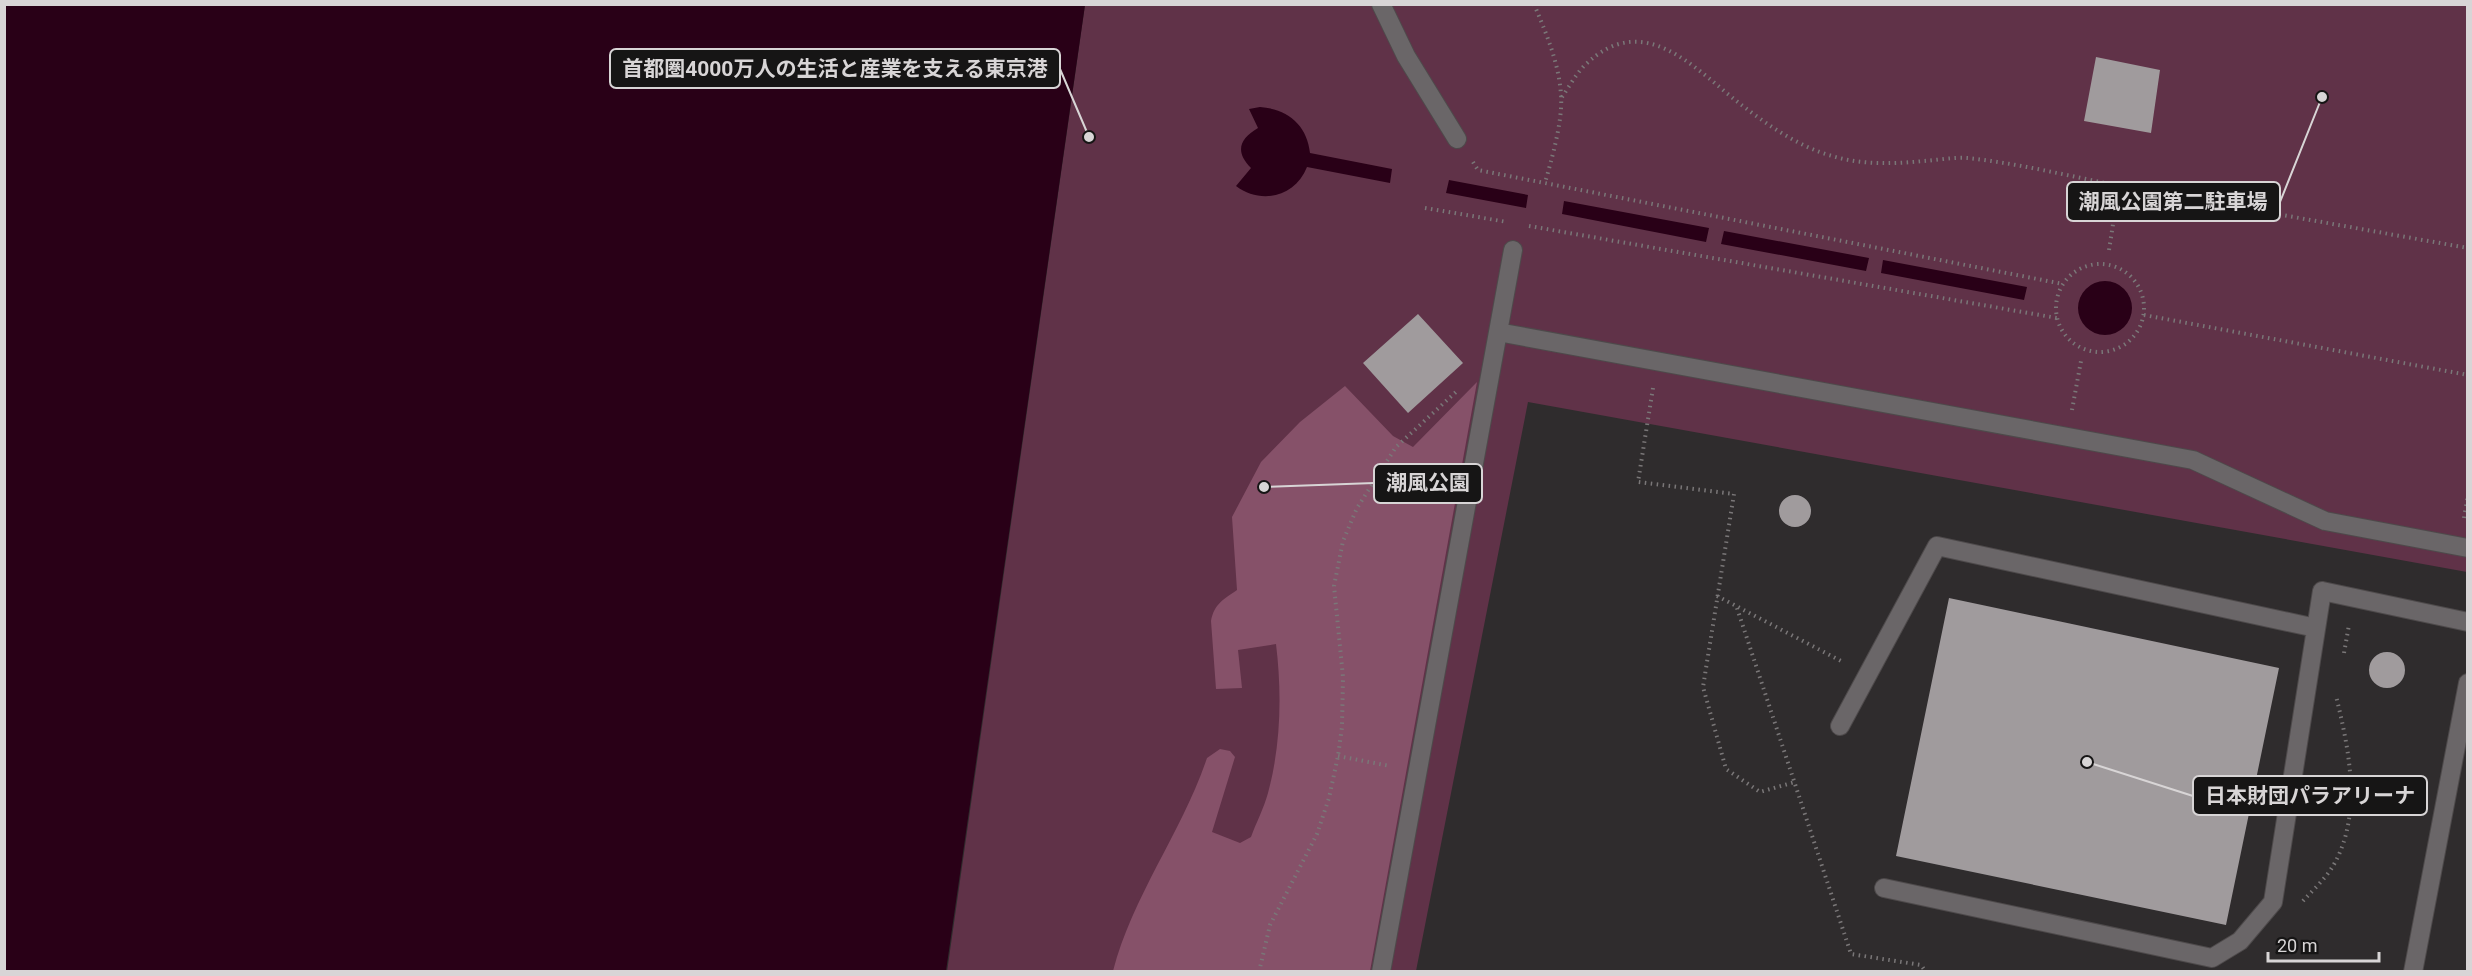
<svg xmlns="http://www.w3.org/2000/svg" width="2472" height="976" viewBox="0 0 2472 976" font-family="Roboto,'Noto Sans JP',sans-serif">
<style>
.green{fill:#603248}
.forest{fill:#865169}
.water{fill:#290017}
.building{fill:#a09b9d}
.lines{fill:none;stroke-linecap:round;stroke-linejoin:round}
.lane-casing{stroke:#4e4a4b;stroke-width:20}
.street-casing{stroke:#4e4a4b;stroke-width:20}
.path{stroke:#7a7778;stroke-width:4;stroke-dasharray:1.5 4.5;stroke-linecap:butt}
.lane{stroke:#6a6668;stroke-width:18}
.street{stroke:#6a6668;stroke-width:18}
.leader{fill:none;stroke:#d8d5d6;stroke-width:2}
.callout-dot{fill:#d8d5d6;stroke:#161515;stroke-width:2}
.callout{fill:#161515;stroke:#d8d5d6;stroke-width:2}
.callout-label{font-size:21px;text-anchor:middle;font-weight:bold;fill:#d8d5d6}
</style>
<rect width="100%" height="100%" fill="#2f2c2d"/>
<path class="green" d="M1085,5H2467V572L1528,402L1416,971L947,972Z"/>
<path class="forest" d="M1477,382L1370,971H1113C1133,895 1182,832 1207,758L1220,749L1230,751L1235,757L1212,832L1240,843L1251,837C1256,823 1264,808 1268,793C1281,745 1282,693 1276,644L1238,650L1242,688L1216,689L1211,621C1214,604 1224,599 1237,590L1232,517L1261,462L1300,422L1345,386L1393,436L1413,447Z"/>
<path class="water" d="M5,4L1085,5L946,971H5Z
M1260,107C1288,109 1307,125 1310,153L1392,169L1390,183L1307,167C1295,197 1261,205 1236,186L1251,168C1235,152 1239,139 1258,128L1249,109Z
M1449,180L1528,195L1526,208L1446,193Z
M1564,201L1709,228L1706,242L1562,214Z
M1724,231L1869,258L1866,271L1721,244Z
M1883,260L2027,287L2024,300L1881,273Z
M2078 308a27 27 0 1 1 54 0a27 27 0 1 1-54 0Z"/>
<path class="building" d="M2096,57L2160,70L2151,133L2084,121Z
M1418,314L1463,363L1408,413L1363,363Z
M1779 511a16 16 0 1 1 32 0a16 16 0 1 1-32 0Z
M1949,598L2279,668L2226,925L1896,856Z
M2369 670a18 18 0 1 1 36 0a18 18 0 1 1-36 0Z"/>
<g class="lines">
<defs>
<path id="lane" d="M1498,332L2193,460L2325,521L2468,548
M1840,726L1937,546L2316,628
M1884,888L2212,958L2240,941L2273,902L2322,591L2468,622
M1381,972L1513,250
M2413,972L2468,683"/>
<path id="street" d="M1381,4L1406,56L1457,139"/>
</defs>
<use href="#lane" class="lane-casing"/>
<use href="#street" class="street-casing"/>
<path class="path" d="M1534,4C1546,33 1559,63 1561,95C1563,120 1552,158 1545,183
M1562,97C1569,87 1576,74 1585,65C1643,9 1693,67 1739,103C1766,124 1799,147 1832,156C1862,165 1893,164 1924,161C1938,160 1954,157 1968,158C2023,164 2077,178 2131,188C2243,208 2355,228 2468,248
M1473,162L1478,170L2063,284
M1425,208L1507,222
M1529,226L2057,318
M2109,250L2119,186
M2056 308a44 44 0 1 1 88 0a44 44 0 1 1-88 0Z
M2144,315L2468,375
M1653,388L1638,482L1734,494L1703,687L1726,769L1760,792L1795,782
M2072,410L2081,361
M2464,518L2468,495
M1717,596L1843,662
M1737,608L1851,954L1921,965L1926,972
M2344,653L2349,625
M1338,756L1390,766
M2303,901C2313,890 2326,878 2333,866C2363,815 2349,749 2336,696
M1259,972L1270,925L1317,834L1329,798L1338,756L1342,727L1343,677L1334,586L1343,541L1357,508L1396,447L1457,391"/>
<use href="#lane" class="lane"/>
<use href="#street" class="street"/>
</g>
<path class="leader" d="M1089 137L1060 69M2322 97L2280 202M1264 487L1374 483M2087 762L2193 796"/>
<g class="callout-dot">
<circle cx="1089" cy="137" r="6"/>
<circle cx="2322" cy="97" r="6"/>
<circle cx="1264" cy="487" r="6"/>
<circle cx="2087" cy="762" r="6"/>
</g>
<g class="callout">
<rect x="610" y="49" width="450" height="39" rx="6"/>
<rect x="2067" y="182" width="213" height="39" rx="6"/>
<rect x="1374" y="464" width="108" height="39" rx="6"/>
<rect x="2193" y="776" width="234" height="39" rx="6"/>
</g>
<g class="callout-label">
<text x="835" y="76">首都圏4000万人の生活と産業を支える東京港</text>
<text x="2173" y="209">潮風公園第二駐車場</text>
<text x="1428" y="490">潮風公園</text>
<text x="2310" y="803">日本財団パラアリーナ</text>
</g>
<rect width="2472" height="976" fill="none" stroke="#d8d5d6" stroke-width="12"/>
<path d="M2268 952v9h111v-9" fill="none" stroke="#d8d5d6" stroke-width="3"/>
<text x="2277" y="952" font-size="18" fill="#d8d5d6" stroke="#161515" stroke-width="4.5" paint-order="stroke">20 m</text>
</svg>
